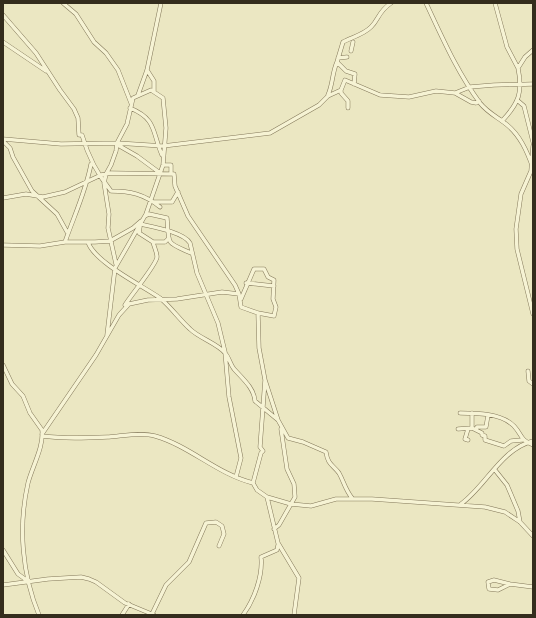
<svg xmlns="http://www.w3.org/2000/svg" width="536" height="618" viewBox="0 0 536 618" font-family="Spectral,serif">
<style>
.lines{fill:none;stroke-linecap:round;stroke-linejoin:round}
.minor-casing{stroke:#83785a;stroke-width:4.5}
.minor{stroke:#f6f3d4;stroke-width:3.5}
</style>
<rect width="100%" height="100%" fill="#ebe7c2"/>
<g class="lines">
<defs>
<path id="minor" d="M63,3L76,14L94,42L106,53L118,70L131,103
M426,3C442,37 457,72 480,103C487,112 497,117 506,124C520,135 527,151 533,168
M495,3L507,47L518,68
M3,15L36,53L60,90L74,109L78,118L79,135H82C88,156 97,174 111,191C130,191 144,194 160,207
M3,42L46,71
M351,51L353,42
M338,58L347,57
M147,70L154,81V91
M354,84L355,74L346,71L337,62L343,42C352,37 363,35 371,27C379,19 378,12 391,3
M341,90V93L348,101V108
M455,93L471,102L476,103L479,101
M138,95L147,70L161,3
M328,95C333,84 332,73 337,62
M517,100L524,106L533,142
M130,108C157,119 152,132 162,155
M502,121C519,103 523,92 518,68L525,57L533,50
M3,139L61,144L117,143L127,124L133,98L151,90L163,98L166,128L163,165L146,214L115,268L107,335
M3,141L10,148L13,157L32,191L57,214L67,232
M116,144L137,156L160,173
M533,146L531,171L521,194L516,229L517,249L533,314
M163,165H171V174
M3,198L26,194L43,197L65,192L101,175L111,173L174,174L175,186L188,216L235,285L239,294
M154,202H172L178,192
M145,216L149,214L167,218C169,246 166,242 191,253
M140,224C153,227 184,232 190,243L197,273L218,323L225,352L229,397L241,458L236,477
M65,242C74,216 86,191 91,164
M88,242C94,262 143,286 160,298C171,307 179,319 190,329C199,338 218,344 225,353C229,357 230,364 234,369C243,379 254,388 255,401L278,420L288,438L303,442L326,452C328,465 332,464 339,473C344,482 345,489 352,498
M153,242H165L169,238
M3,245L40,246L65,242H95L110,241L133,228L141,221
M116,264L108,228L109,214L104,183L106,174L111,165L116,151L117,143L163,146L270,133L319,105L328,96L341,90L345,80L380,95L409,97L436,91L455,93L470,87L494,85L533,84
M246,283L274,286
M241,299L254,269H264L268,277L274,280L273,299L276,307L274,316L258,313
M125,305C131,295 157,264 157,257C157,252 154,247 153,242L139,233L140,227
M3,365L12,384L23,396L30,413L42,430C44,447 32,467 28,483C18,527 22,574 39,615
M528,371L529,381L533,384
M460,413C477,413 501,413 514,426C523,436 519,439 533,445
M472,428V413
M458,429L472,428L482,433V435L485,436V440L504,446L511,441L522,440
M476,429L477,427H486L488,415
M42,434L96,355L119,315L129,304L148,300L177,299L222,292L239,294L241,307L258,313L259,348L265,380L278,420
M42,436C65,439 86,438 109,437C123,436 141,432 155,436C190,446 217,474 253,483L257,490L267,497L278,543L299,578L294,615
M468,440L465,439L468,429
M495,470L507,485L518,511L520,522
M253,483L261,453L263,451L260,447L265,380
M267,497L291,504L311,506L336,499H372L485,507L505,512L520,522L533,536
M461,504C486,486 501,449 533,441
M274,529L279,525L295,497L294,484L287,469L281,429
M3,550L18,574L29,582
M510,584L498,590L489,589L488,582L494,580L510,584L533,587
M3,585L48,579L81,577L89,579L96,582L125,603L154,615
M152,614L166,585L189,562L206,523L216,522L222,526L224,534L219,546
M122,615L129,604
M243,615C254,600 263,576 261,557L277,550L278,545"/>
</defs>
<use href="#minor" class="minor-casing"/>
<use href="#minor" class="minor"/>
</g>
<rect width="536" height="618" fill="none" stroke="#342d1d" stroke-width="8"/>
</svg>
